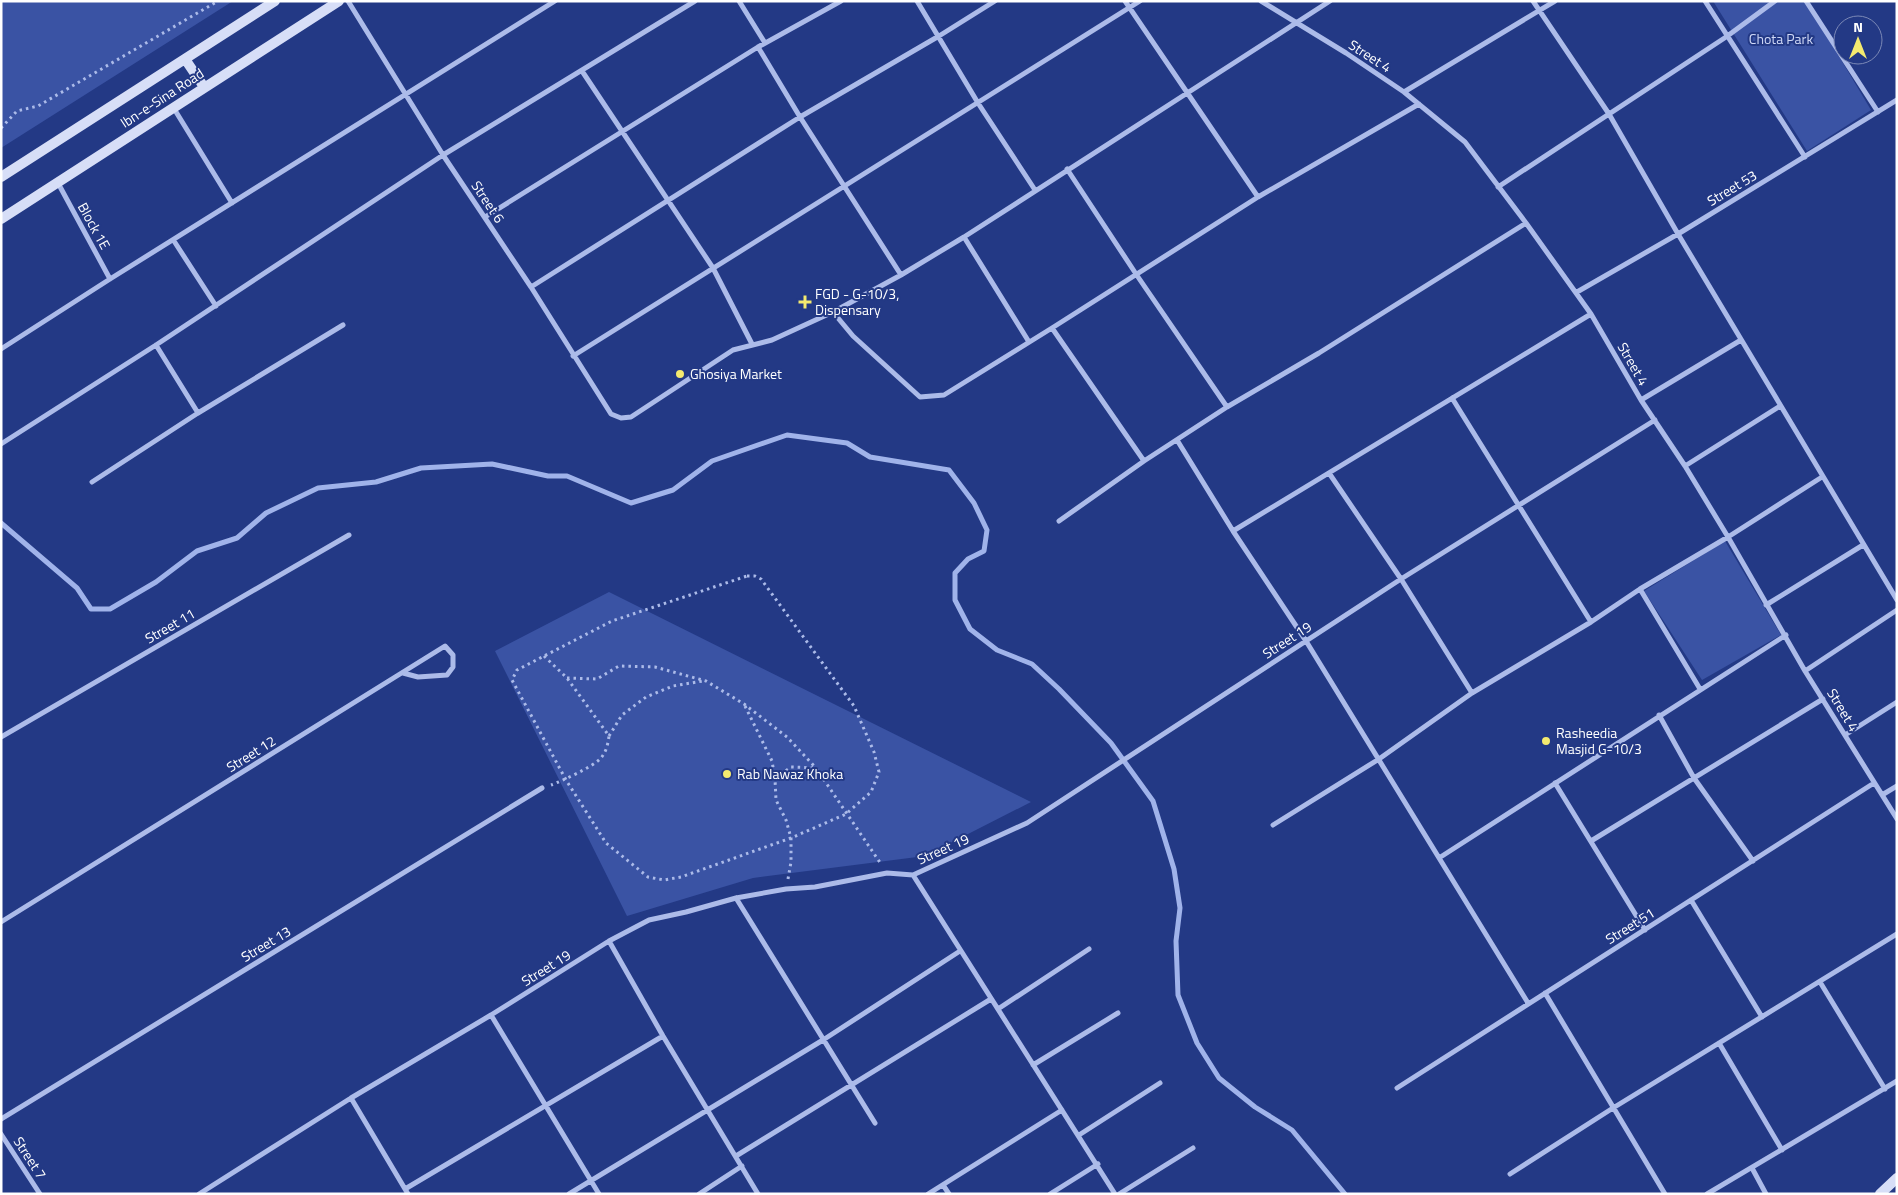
<svg xmlns="http://www.w3.org/2000/svg" width="1898" height="1195" viewBox="0 0 1898 1195" font-family="'Titillium Web',sans-serif">
<style>
.green{fill:#3a53a4}
.lines{fill:none;stroke-linecap:round;stroke-linejoin:round}
.stream{stroke:#a0b3ea;stroke-width:5}
.path{stroke:#acbbe9;stroke-width:3;stroke-dasharray:2.5 4;stroke-linecap:butt}
.minor{stroke:#acbbe9;stroke-width:5}
.secondary{stroke:#d7def7;stroke-width:10}
.poi-dot{fill:#f4ea6f;stroke:#233985;stroke-width:2}
.labels{text-anchor:middle;stroke-width:4;stroke-linejoin:round;paint-order:stroke}
.park-label{font-size:14px;fill:#d0d9f7;stroke:#233985}
.street-label{font-size:14px;fill:#fff;stroke:#233985}
.poi-label{font-size:14px;fill:#fff;stroke:#233985;text-anchor:start}
</style>
<rect width="100%" height="100%" fill="#233985"/>
<path class="green" d="M1,1H233L1,148Z
M1713,1H1806L1871,110L1807,151Z
M1725,541L1781,635L1702,680L1644,591Z
M609,592L1031,802L925,856L753,878L627,916L495,651Z"/>
<g class="lines">
<path class="stream" d="M1,523L77,588L91,609H110L156,582L197,551L237,538L266,513L318,488L376,482L421,468L492,464L548,476H567L631,503L673,490L712,461L787,435L847,443L870,457L949,470L974,503L987,530L984,551L968,559L955,573V600L970,629L997,650L1032,664L1059,689L1111,743L1153,801L1174,869L1180,908L1176,941L1178,995L1197,1043L1219,1078L1255,1107L1292,1130L1345,1194"/>
<path class="path" d="M1,128L17,111L38,106L218,1
M747,576H755L761,579L854,706L874,752L879,772L871,792L846,814L791,838L681,877L664,880L648,877L606,843L566,780L512,680L517,670L612,621Z
M544,656L567,678L609,736C608,744 606,753 600,759C592,767 562,781 551,785
M567,678L597,679L619,666L655,667L706,681L744,704L787,737L816,768L881,864
M745,706L772,761L775,779
M609,736L622,715L646,697L673,686L703,681
M788,879L791,862V838L786,820L776,800L775,779L791,767L816,768"/>
<path class="minor" d="M348,1L443,155L531,287L611,414L621,418L631,417L733,350L772,340L833,312L901,275L964,237L1330,1
M739,1L765,43
M917,1L978,103L1035,190
M1125,1L1258,197
M1261,1L1346,53L1404,92L1465,142L1526,223L1591,314L1641,400L1685,466L1728,537L1805,671L1897,819
M1533,1L1609,114L1678,234L1897,600
M1705,1L1805,157
M1806,1L1878,112
M758,47L800,117L901,275
M582,71L713,268L752,344
M1404,92L1555,1
M173,107L232,203
M1067,169L1136,274L1227,407
M58,183L110,279
M1498,187L1726,37L1775,1
M485,217L758,47L841,1
M964,237L1029,342
M174,241L216,306
M531,287L800,117L939,36L995,1
M1577,292L1678,234L1897,100
M833,312L853,336L920,397L944,395L1052,328L1258,197L1419,104
M1052,328L1144,461
M156,345L198,413
M1,349L110,279L555,1
M573,356L1140,1
M1452,398L1591,622
M1641,400L1741,340
M1177,440L1233,531L1306,641L1528,1003
M1,444L156,345L443,155L695,1
M1685,466L1780,406
M1329,473L1401,579L1472,693
M92,482L198,413L343,325
M1059,521L1144,461L1227,407L1319,353L1526,223
M1233,531L1591,314
M1640,589L1700,689
M1766,605L1863,545
M1805,671L1897,610
M1659,715L1694,778L1753,861
M1845,735L1897,702
M1,737L349,535
M1555,783L1645,930
M1882,795L1897,786
M1273,825L1379,759L1472,693L1591,622L1640,589L1728,537L1822,477
M1591,841L1823,699
M1439,858L1786,635
M913,875L1115,1194
M736,898L875,1123
M1691,900L1762,1017
M1,922L445,646L453,655V667L447,675L418,677L403,673
M609,941L663,1036L758,1194
M1820,982L1885,1089
M1545,993L1665,1194
M998,1009L1089,949
M491,1015L599,1194
M1719,1043L1782,1150
M1033,1065L1118,1013
M1397,1088L1874,783
M351,1098L408,1194
M1,1119L542,788
M1,1134L40,1194
M1079,1135L1160,1083
M736,1156L991,999
M1752,1168L1766,1194
M1510,1174L1613,1108L1897,934
M943,1185L949,1194
M405,1189L663,1036
M199,1194L351,1098L491,1015L609,941L649,920L686,912L736,898L786,889L815,887L887,873L913,875L1027,823L1401,579L1655,420
M569,1194L823,1040L960,951
M699,1194L742,1166
M928,1194L1062,1110
M1050,1194L1098,1164
M1119,1194L1193,1148
M1707,1194L1897,1081"/>
<path class="secondary" d="M185,59L204,87
M1,177L275,1
M1,219L339,1
M1880,1194L1897,1178"/>
</g>
<g class="poi-dot">
<path d="M802.5 294.5h5v5h5v5h-5v5h-5v-5h-5v-5h5z"/>
<circle cx="680" cy="374" r="5"/>
<circle cx="1546" cy="741" r="5"/>
<circle cx="727" cy="774" r="5"/>
</g>
<g class="labels">
<g class="park-label">
<text x="1781" y="44">Chota Park</text>
</g>
<g class="street-label">
<text transform="translate(1370 56) rotate(33)" y="5">Street 4</text>
<text transform="translate(162 98) rotate(-33)" y="5">Ibn-e-Sina Road</text>
<text transform="translate(1732 188) rotate(-31)" y="5">Street 53</text>
<text transform="translate(488 202) rotate(56)" y="5">Street 6</text>
<text transform="translate(94 226) rotate(61)" y="5">Block 1E</text>
<text transform="translate(1633 364) rotate(60)" y="5">Street 4</text>
<text transform="translate(170 626) rotate(-30)" y="5">Street 11</text>
<text transform="translate(1287 640) rotate(-33)" y="5">Street 19</text>
<text transform="translate(1843 710) rotate(59)" y="5">Street 4</text>
<text transform="translate(251 754) rotate(-32)" y="5">Street 12</text>
<text transform="translate(943 849) rotate(-24)" y="5">Street 19</text>
<text transform="translate(1630 926) rotate(-32)" y="5">Street 51</text>
<text transform="translate(266 944) rotate(-31)" y="5">Street 13</text>
<text transform="translate(546 968) rotate(-32)" y="5">Street 19</text>
<text transform="translate(30 1158) rotate(57)" y="5">Street 7</text>
</g>
<g class="poi-label">
<text x="815" y="299">FGD - G-10/3,<tspan x="815" dy="16">Dispensary</tspan></text>
<text x="690" y="379">Ghosiya Market</text>
<text x="1556" y="738">Rasheedia<tspan x="1556" dy="16">Masjid G-10/3</tspan></text>
<text x="737" y="779">Rab Nawaz Khoka</text>
</g>
</g>
<rect width="1898" height="1195" fill="none" stroke="#ffffff" stroke-width="5"/>
<g transform="translate(1858 40)"><circle r="24" fill="#233985" stroke="#7b88b6"/>
<path d="M0-4L9 19L0 12L-9 19Z" fill="#f4ea6f"/>
<text y="-8" font-size="14" font-weight="bold" text-anchor="middle" fill="#ffffff">N</text>
</g>
</svg>
